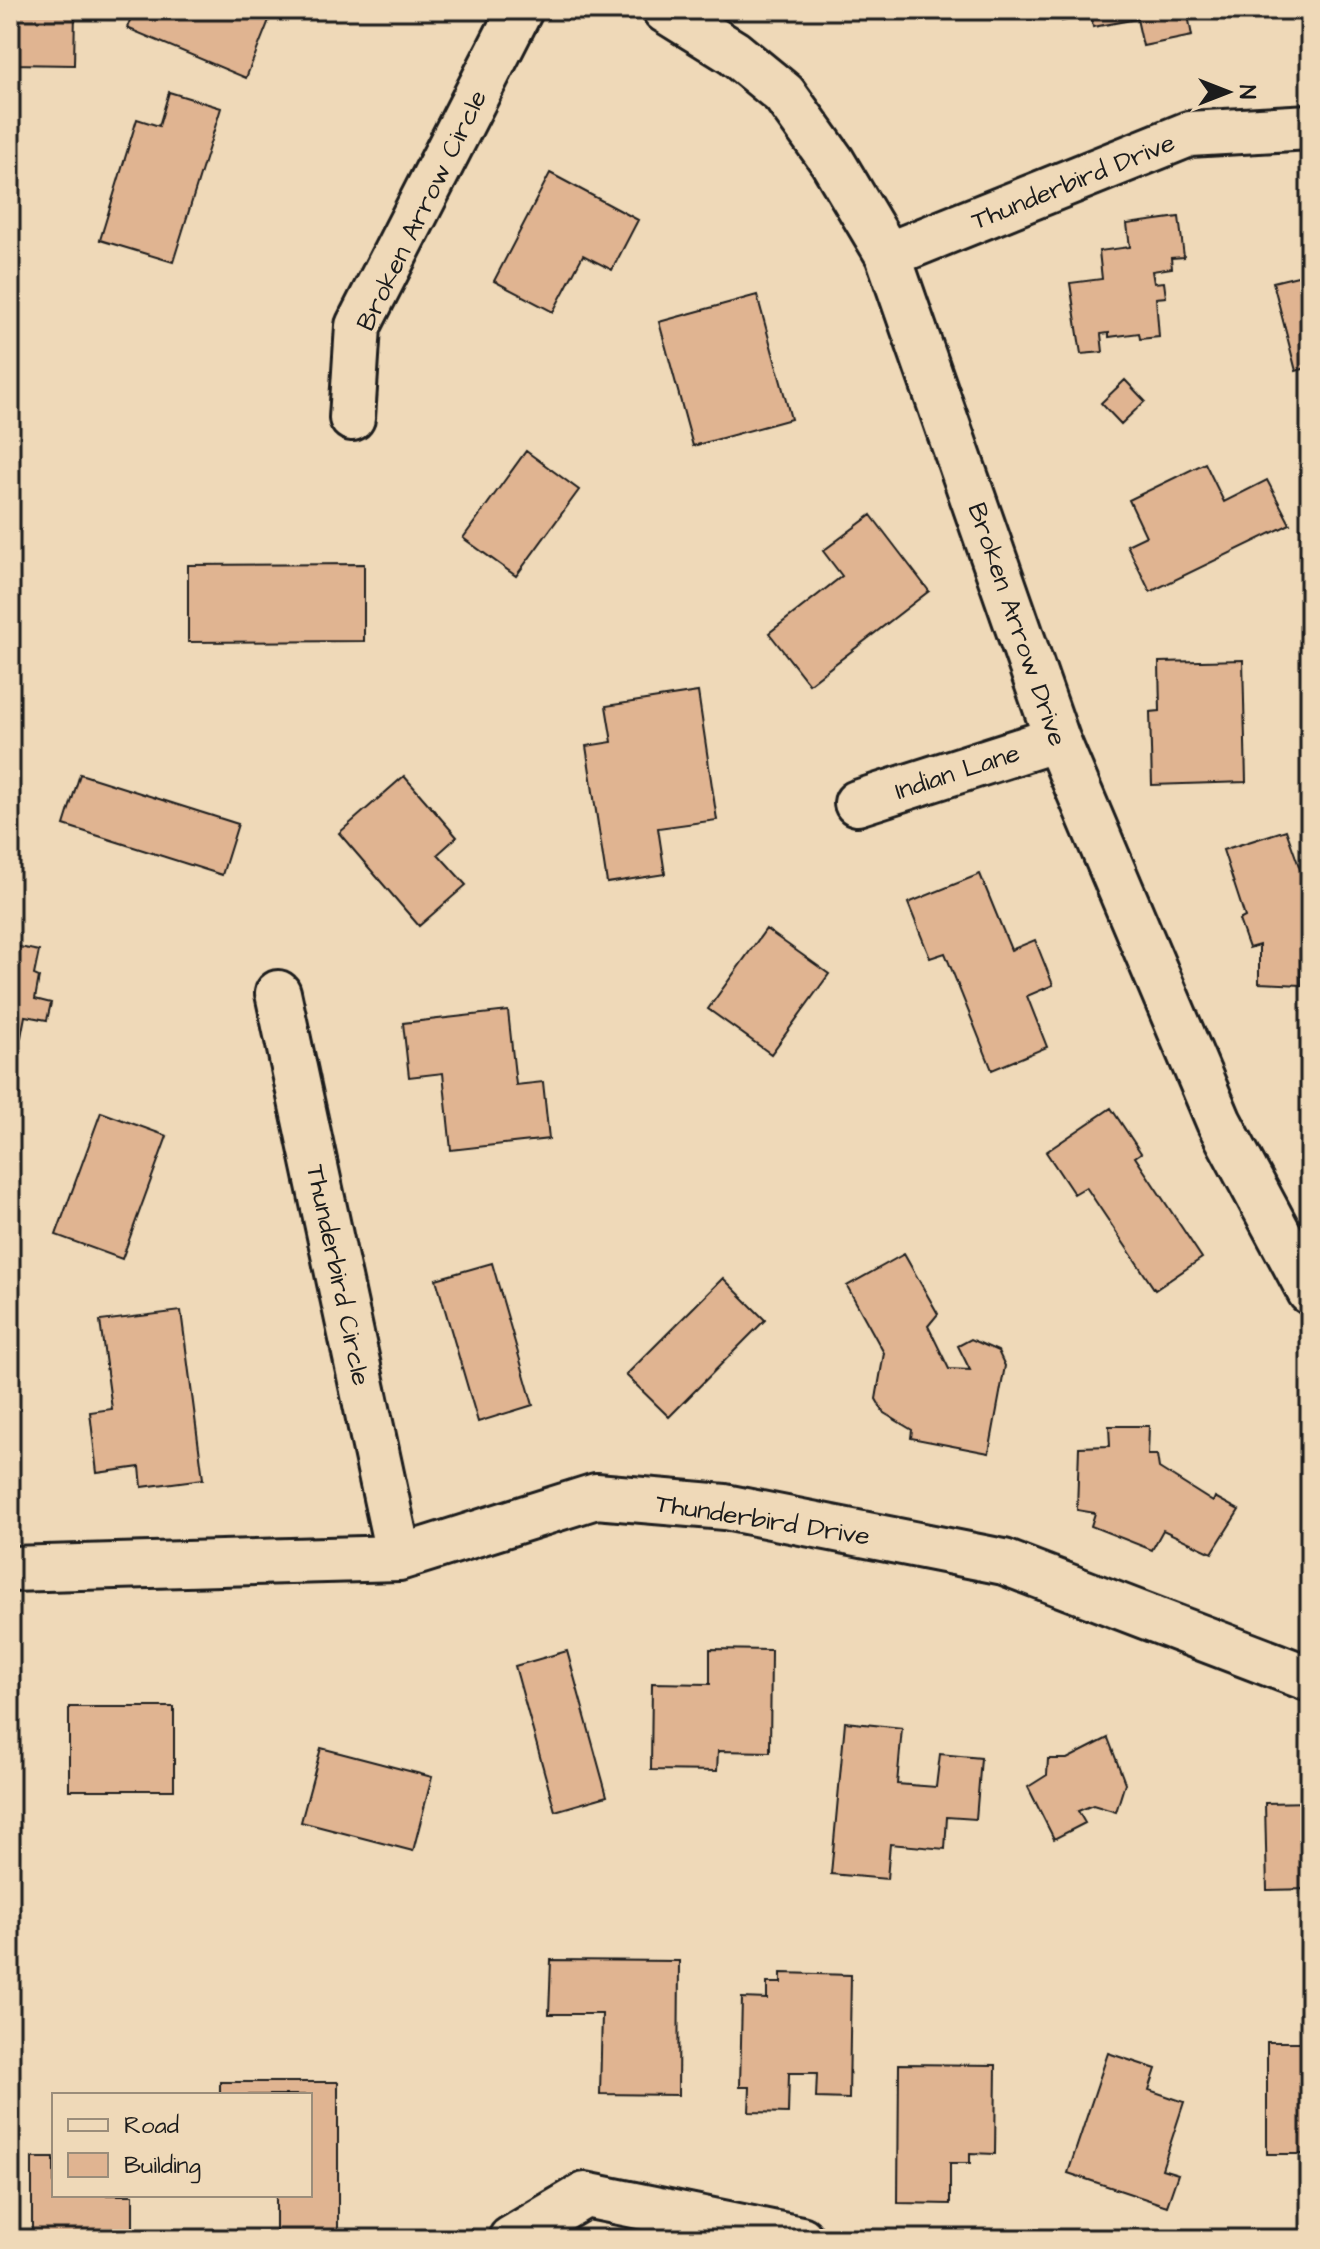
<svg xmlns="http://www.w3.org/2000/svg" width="1320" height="2249" viewBox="0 0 1320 2249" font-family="'Architects Daughter',sans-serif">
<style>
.building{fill:#e0b491;stroke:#1c1c1c;stroke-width:2}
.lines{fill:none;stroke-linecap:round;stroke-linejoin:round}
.minor-casing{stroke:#1c1c1c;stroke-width:50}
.minor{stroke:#efd9b8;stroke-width:44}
.labels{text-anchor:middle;stroke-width:8;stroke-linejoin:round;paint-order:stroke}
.street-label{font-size:26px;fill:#1c1c1c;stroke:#efd9b8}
</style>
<rect width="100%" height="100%" fill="#efd9b8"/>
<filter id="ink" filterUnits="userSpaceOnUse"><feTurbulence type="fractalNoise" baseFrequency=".0125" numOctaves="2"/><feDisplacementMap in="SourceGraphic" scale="16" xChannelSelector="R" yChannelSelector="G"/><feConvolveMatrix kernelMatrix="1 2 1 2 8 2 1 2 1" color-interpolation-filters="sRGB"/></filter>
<g filter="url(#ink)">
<path class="building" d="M10,10H75L74,65L10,64Z
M134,10H182L190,13L192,10H273L246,78L127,28Z
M1060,10H1187L1192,36L1143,46L1137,19L1093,27L1091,15L1062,21Z
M169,92L221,108L173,262L100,240L137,119L159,126Z
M550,173L638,220L612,270L583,255L553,312L494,281Z
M1179,217L1184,257L1171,258L1172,268L1152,271L1154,283L1164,282L1166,297L1156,298L1159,337L1140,339L1139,333L1109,337V333L1101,334L1103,352L1081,354L1070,283L1102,279L1099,251L1130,247L1127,224Z
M1310,273V367L1296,371L1273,282Z
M757,295L791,419L693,446L659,322Z
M1125,380L1145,401L1121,424L1101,403Z
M526,451L579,490L516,576L463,538Z
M1205,463L1224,502L1267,480L1290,524L1150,592L1127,545L1146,536L1129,500Z
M871,515L929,591L809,684L769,633L842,576L823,551Z
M364,564V641L188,642V565Z
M1243,660L1246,782L1152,785L1150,712L1160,711L1159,662Z
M698,692L717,820L658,828L665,874L607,883L586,746L612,742L606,706Z
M80,774L238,824L222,875L64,825Z
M404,776L457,837L438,854L466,885L419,926L339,833Z
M1286,830L1310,897V907L1301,910L1306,933L1300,934L1301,985L1259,983V945L1249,948L1239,920L1245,917L1223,850Z
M980,874L1011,950L1035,940L1053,985L1027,996L1047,1047L992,1070L945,953L930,958L908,903Z
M766,929L829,974L771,1054L708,1009Z
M10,945L39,951L34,975L39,977L35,999L51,1003L47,1020L25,1016L21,1037L10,1035Z
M508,1011L516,1085L543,1082L549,1139L451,1150L443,1073L409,1077L403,1023Z
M1111,1108L1141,1153L1135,1157L1202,1258L1155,1290L1086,1187L1074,1194L1046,1152Z
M101,1112L167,1136L122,1259L56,1235Z
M904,1254L938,1314L928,1326L949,1369L970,1370L958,1346L971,1339L998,1351L1005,1366L989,1453L911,1438L912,1430L884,1413L876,1399L884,1353L847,1286Z
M492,1263L533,1405L478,1422L436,1279Z
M723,1278L765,1320L669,1417L626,1375Z
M181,1311L203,1479L142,1487L140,1467L97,1473L90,1412L112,1409L100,1321Z
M1109,1426H1149L1148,1455H1157L1159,1468L1213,1502L1215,1497L1239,1510L1212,1553L1163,1530L1152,1550L1091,1526L1095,1513L1077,1510L1079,1447L1110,1446Z
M710,1649L771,1650L770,1752L718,1751L717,1771L651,1770L652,1683L710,1684Z
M567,1651L607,1796L555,1811L515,1666Z
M69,1707H174V1790H69Z
M845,1722L902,1728L897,1784L936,1787L940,1754L981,1758L976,1819L947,1817L945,1849L890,1844L887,1879L831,1874Z
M1108,1738L1125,1783L1116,1812L1093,1805L1078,1811L1085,1823L1054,1839L1028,1787L1047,1775L1048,1759H1067Z
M321,1748L432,1777L413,1851L301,1822Z
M1310,1802V1889L1267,1890L1265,1803Z
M551,1960L679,1961L678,2095L600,2094L602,2014H549Z
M781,1973L851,1975L849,2099L816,2098L817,2073H789L788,2113L749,2112L750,2087H740L742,1998L767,1999V1983H781Z
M1267,2042H1310V2154H1267Z
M1108,2053L1156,2069L1149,2090L1184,2102L1162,2169L1178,2174L1167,2206L1068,2173Z
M899,2064L996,2065L995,2154L970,2153V2163H950V2204L898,2203Z
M220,2082H338V2239H276V2195H310V2095H220Z
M32,2158H54V2195H133V2237H32Z"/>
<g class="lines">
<defs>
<path id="minor" d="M665,10L734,53L784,94L832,161L888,255L1057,739L1219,1122L1310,1292
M888,255L1189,134L1310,127
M352,418L358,326L520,10
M857,803L1057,739
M278,993L399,1558
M10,1569L399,1558L596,1496L725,1507L1004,1562L1310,1679
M511,2239L585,2195L801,2239"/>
</defs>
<use href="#minor" class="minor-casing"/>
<use href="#minor" class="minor"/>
</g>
</g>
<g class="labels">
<g class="street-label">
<text transform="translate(1073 181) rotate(-22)" y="9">Thunderbird Drive</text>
<text transform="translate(421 210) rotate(-64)" y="9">Broken Arrow Circle</text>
<text transform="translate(1018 624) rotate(71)" y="9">Broken Arrow Drive</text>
<text transform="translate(957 771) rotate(-18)" y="9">Indian Lane</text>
<text transform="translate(339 1275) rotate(78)" y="9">Thunderbird Circle</text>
<text transform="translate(763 1519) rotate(9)" y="9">Thunderbird Drive</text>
</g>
</g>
<rect width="1320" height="2249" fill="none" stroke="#efd9b8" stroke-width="40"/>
<rect x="20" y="20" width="1280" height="2209" fill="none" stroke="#1c1c1c" stroke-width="3" filter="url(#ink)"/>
<rect x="52" y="2093" width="260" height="104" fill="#efd9b8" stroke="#9b8d7a" stroke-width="2"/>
<rect x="68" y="2119" width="40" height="12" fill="#efd9b8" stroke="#9b8d7a" stroke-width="2"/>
<text x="124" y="2133" font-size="24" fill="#1c1c1c">Road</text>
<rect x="68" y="2153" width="40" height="24" fill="#e0b491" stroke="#9b8d7a" stroke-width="2"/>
<text x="124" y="2173" font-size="24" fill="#1c1c1c">Building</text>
<g transform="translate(1228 92) rotate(90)" stroke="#efd9b8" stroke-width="6" paint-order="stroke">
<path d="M0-6L14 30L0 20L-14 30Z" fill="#1c1c1c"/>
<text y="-12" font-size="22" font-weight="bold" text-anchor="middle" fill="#1c1c1c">N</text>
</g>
</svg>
